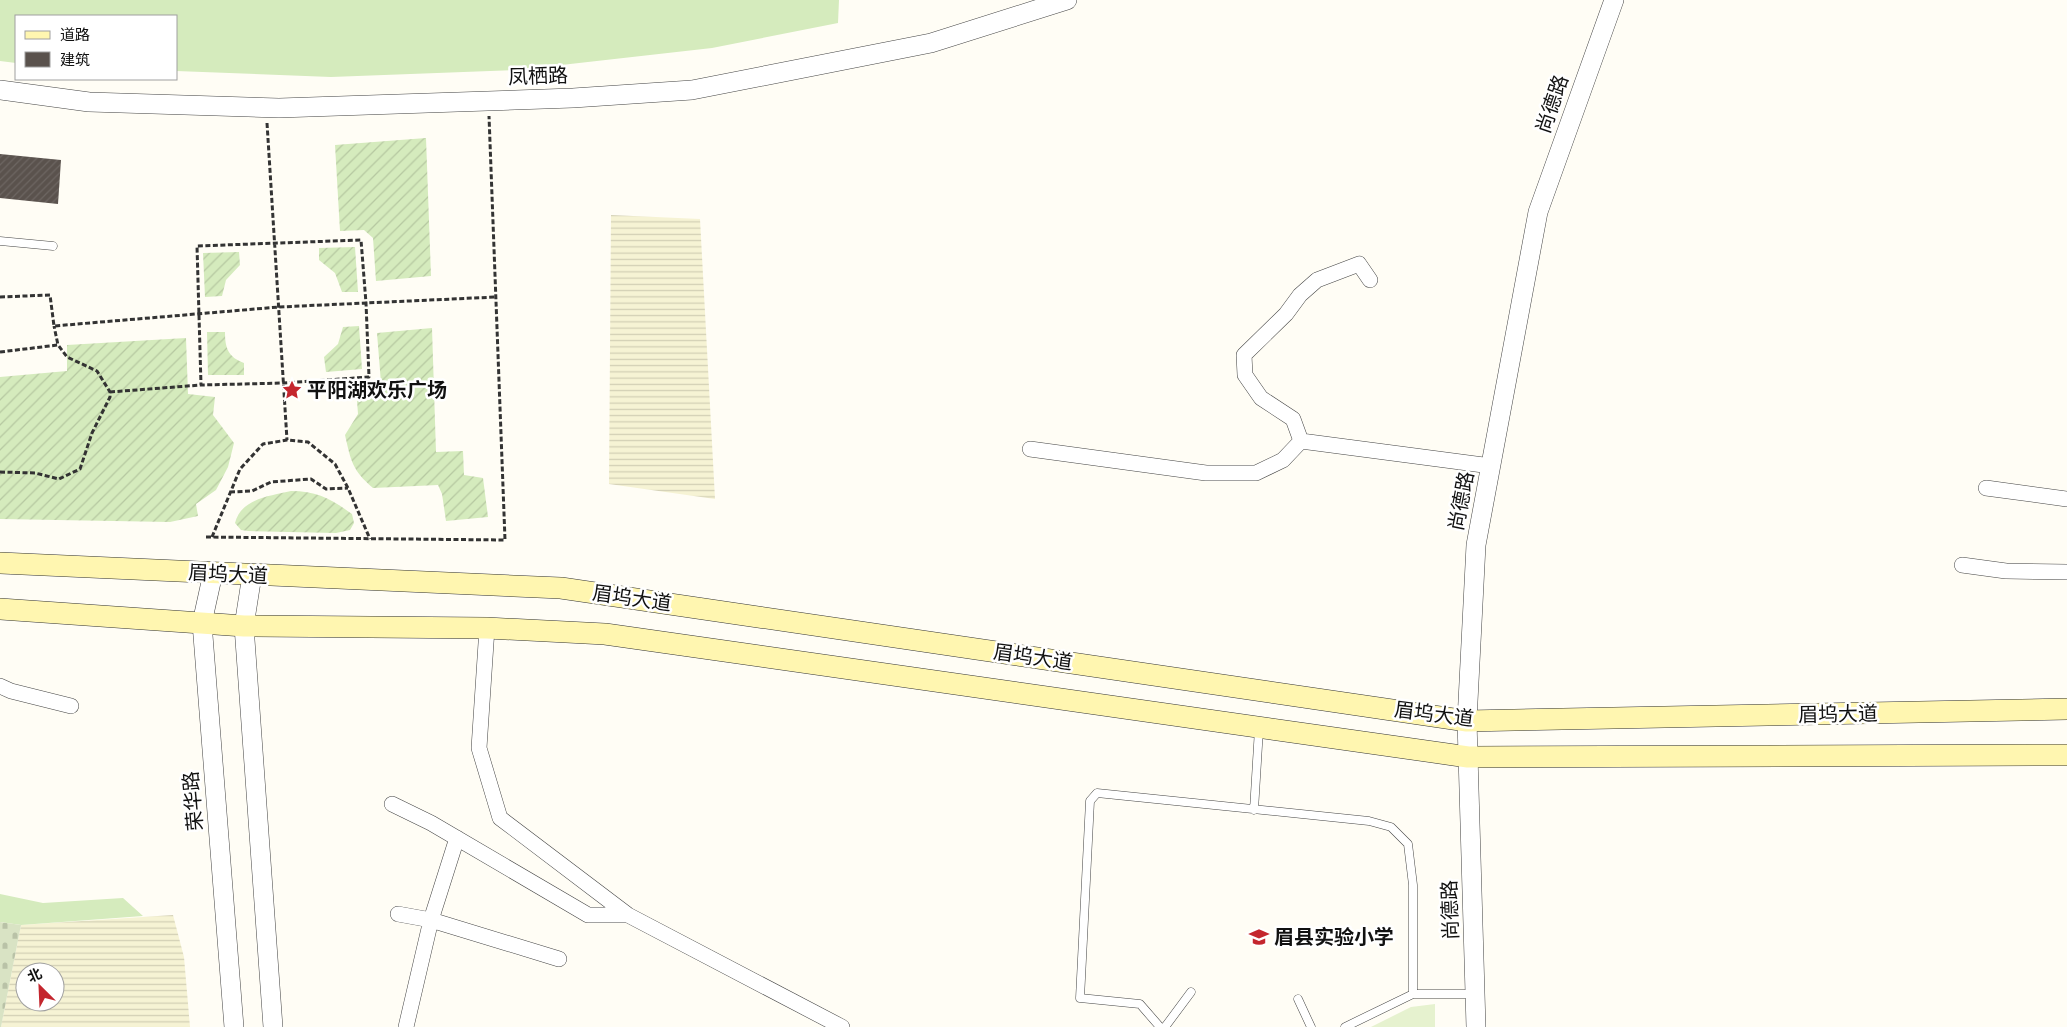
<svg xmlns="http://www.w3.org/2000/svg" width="2067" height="1027" viewBox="0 0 2067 1027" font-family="Spectral,'Noto Sans SC',serif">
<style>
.farmland{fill:url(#farmland-rules);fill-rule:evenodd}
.grass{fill:#d5ebbd}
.cemetery{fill:url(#cemetery-stones)}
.garden{fill:url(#garden-furrows)}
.pitch{fill:#e6f2cf}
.building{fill:url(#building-hatch)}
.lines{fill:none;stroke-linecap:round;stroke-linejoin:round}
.service-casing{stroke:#444;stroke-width:9}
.minor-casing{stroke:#444;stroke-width:16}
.tertiary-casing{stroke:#444;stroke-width:20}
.secondary-casing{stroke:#333;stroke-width:22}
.path{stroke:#333;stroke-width:3;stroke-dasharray:5 2.5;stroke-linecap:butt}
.service{stroke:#fff;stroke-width:8}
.minor{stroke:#fff;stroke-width:15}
.tertiary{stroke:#fff;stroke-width:19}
.secondary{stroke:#fff6b0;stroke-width:21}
.labels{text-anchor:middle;stroke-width:5;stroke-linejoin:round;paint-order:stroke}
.street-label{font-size:20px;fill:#111;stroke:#fff}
.poi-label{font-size:20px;font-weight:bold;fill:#111;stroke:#fff;text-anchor:start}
</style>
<defs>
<pattern id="farmland-rules" width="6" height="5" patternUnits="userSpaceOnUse" patternTransform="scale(1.25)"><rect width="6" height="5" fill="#f6f3d4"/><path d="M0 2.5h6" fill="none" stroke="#d2cfb5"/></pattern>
<pattern id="cemetery-stones" width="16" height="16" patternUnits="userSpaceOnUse" patternTransform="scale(1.25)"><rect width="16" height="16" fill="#d9e3c4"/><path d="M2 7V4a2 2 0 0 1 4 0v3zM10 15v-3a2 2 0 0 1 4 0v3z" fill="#b9c2a7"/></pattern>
<pattern id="garden-furrows" width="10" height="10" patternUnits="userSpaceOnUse" patternTransform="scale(1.25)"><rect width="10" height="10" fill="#d5ebbd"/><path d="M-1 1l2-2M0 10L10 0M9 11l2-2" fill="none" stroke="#b6c8a1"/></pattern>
<pattern id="building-hatch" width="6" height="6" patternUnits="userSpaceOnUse" patternTransform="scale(1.25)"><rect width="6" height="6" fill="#5a524d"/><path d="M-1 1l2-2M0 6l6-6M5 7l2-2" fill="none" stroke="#6d6662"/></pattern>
</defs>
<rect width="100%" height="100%" fill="#fffdf5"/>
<path class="farmland" d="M611,215L700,219L715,499L609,484Z
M173,915L184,957L190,1027H1L21,925ZM25,972H55V1002H25Z"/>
<path class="grass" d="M0,0H839L838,23L712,48L517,70L331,77L176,71V16H16V63L0,61Z
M0,894L43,903L123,898L143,916L21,925L0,922Z"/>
<path class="cemetery" d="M0,922L21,925L1,1027H0Z"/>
<path class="garden" d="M426,138L431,276L376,281L373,238L364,230L340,231L335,145Z
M355,247L358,292H342L335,273L319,260V248Z
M239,252L240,265L226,280L222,296L205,297L203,253Z
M359,326L362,369L326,372L324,357L338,344L343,327Z
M432,328L436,452L463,451L464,475L483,478L488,517L446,521L442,494L438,485L373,488C352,470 351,461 345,435L358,414L356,387L381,383L377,333Z
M207,332H225C225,348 228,357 244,363V375H208Z
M186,338L188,394L215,397L213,415L234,443L228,467L216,490L196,504L198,516L170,522L0,519V377L67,371V345Z
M291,491C317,491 331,499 352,514L354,523L350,530L336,533L248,531L241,530L235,523C241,499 269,496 291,491Z"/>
<path class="pitch" d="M1435,1004V1027H1371L1411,1007Z"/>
<path class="building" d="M0,154L61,160L58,204L0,198Z"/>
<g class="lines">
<defs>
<path id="service" d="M0,241L53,246
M1254,810L1259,729
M1298,999L1311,1027
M1160,1027L1140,1004L1080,998L1090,801L1097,793L1369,821L1391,827L1408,844L1413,885V994
M1165,1027L1191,992
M1345,1027L1413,994H1475"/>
<path id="minor" d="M1301,441L1491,466
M1030,449L1206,473H1256L1283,460L1301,441L1293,419L1261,398L1245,375L1244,355L1286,314L1300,295L1317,280L1359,264L1370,280
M1986,488L2067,499
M1962,565L2006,571L2067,572
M487,628L479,748L500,818L628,915L842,1027
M0,686L11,691L71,706
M392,804L431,823L588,915H628
M398,914L431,920L559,959
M406,1027L431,920L457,838"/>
<path id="tertiary" d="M0,90L89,102L279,108L573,98L692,90L931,43L1067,0
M213,573L202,623L234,1027
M252,575L244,626L273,1027
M1476,1027L1467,721L1476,545L1538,212L1614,0"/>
<path id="secondary" d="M0,563L561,588L1467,721L2067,709
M0,609L244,626L487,628L605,634L1468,757L2067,755"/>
</defs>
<use href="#service" class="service-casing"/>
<use href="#minor" class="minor-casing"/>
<use href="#tertiary" class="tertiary-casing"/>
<use href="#secondary" class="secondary-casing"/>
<path class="path" d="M267,123L287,440
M0,297L50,295L54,326L279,307L496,297
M0,352L58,345L54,326
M110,392L201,385L284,383L369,377L366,303L361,240L197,246L201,385
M0,472L35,473L59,479L80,469L92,433L110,397V392L97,371L67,357L58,345
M230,492L252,491L271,482L311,479L326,489L348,488
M206,537L505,540L489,116
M212,537L240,469L263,444L287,440L308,442L335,464L348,488L370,539"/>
<use href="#service" class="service"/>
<use href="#minor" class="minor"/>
<use href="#tertiary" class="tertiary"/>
<use href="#secondary" class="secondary"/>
</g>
<defs>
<symbol id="sight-bare" viewBox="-9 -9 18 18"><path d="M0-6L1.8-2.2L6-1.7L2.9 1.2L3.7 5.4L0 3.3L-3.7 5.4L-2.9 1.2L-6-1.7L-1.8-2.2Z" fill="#c4262e" stroke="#fff" stroke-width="2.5" paint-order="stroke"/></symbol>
<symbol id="school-bare" viewBox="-9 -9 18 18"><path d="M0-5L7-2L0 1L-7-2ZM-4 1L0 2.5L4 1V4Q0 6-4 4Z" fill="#c4262e" stroke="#fff" stroke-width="2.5" paint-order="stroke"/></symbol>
</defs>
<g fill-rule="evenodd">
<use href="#sight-bare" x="278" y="376" width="28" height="28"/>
<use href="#school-bare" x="1245" y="923" width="28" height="28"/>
</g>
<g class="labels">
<g class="street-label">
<text transform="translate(538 76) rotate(-2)" y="7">凤栖路</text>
<text transform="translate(1552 104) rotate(-71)" y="7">尚德路</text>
<text transform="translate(1461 501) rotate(-79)" y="7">尚德路</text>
<text transform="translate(228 574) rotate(3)" y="7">眉坞大道</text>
<text transform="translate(632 598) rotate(8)" y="7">眉坞大道</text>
<text transform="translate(1033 657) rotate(8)" y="7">眉坞大道</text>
<text transform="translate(1434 714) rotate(7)" y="7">眉坞大道</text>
<text transform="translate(1838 714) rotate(-1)" y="7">眉坞大道</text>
<text transform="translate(193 801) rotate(-95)" y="7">荣华路</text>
<text transform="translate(1450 910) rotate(-92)" y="7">尚德路</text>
</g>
<g class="poi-label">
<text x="307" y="397">平阳湖欢乐广场</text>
<text x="1274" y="944">眉县实验小学</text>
</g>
</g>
<rect x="15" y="15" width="162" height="65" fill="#ffffff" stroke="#a0a0a0"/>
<rect x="25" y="31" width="25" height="8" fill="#fff6b0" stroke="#a0a0a0"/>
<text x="60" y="40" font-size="15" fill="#111111">道路</text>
<rect x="25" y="52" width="25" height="15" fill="#5a524d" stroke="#a0a0a0"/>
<text x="60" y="65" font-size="15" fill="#111111">建筑</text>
<g transform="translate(40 987) rotate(336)"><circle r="24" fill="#ffffff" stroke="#a0a0a0"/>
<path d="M0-4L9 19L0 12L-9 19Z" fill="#c4262e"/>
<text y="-8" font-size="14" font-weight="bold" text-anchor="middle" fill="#111111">北</text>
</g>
</svg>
